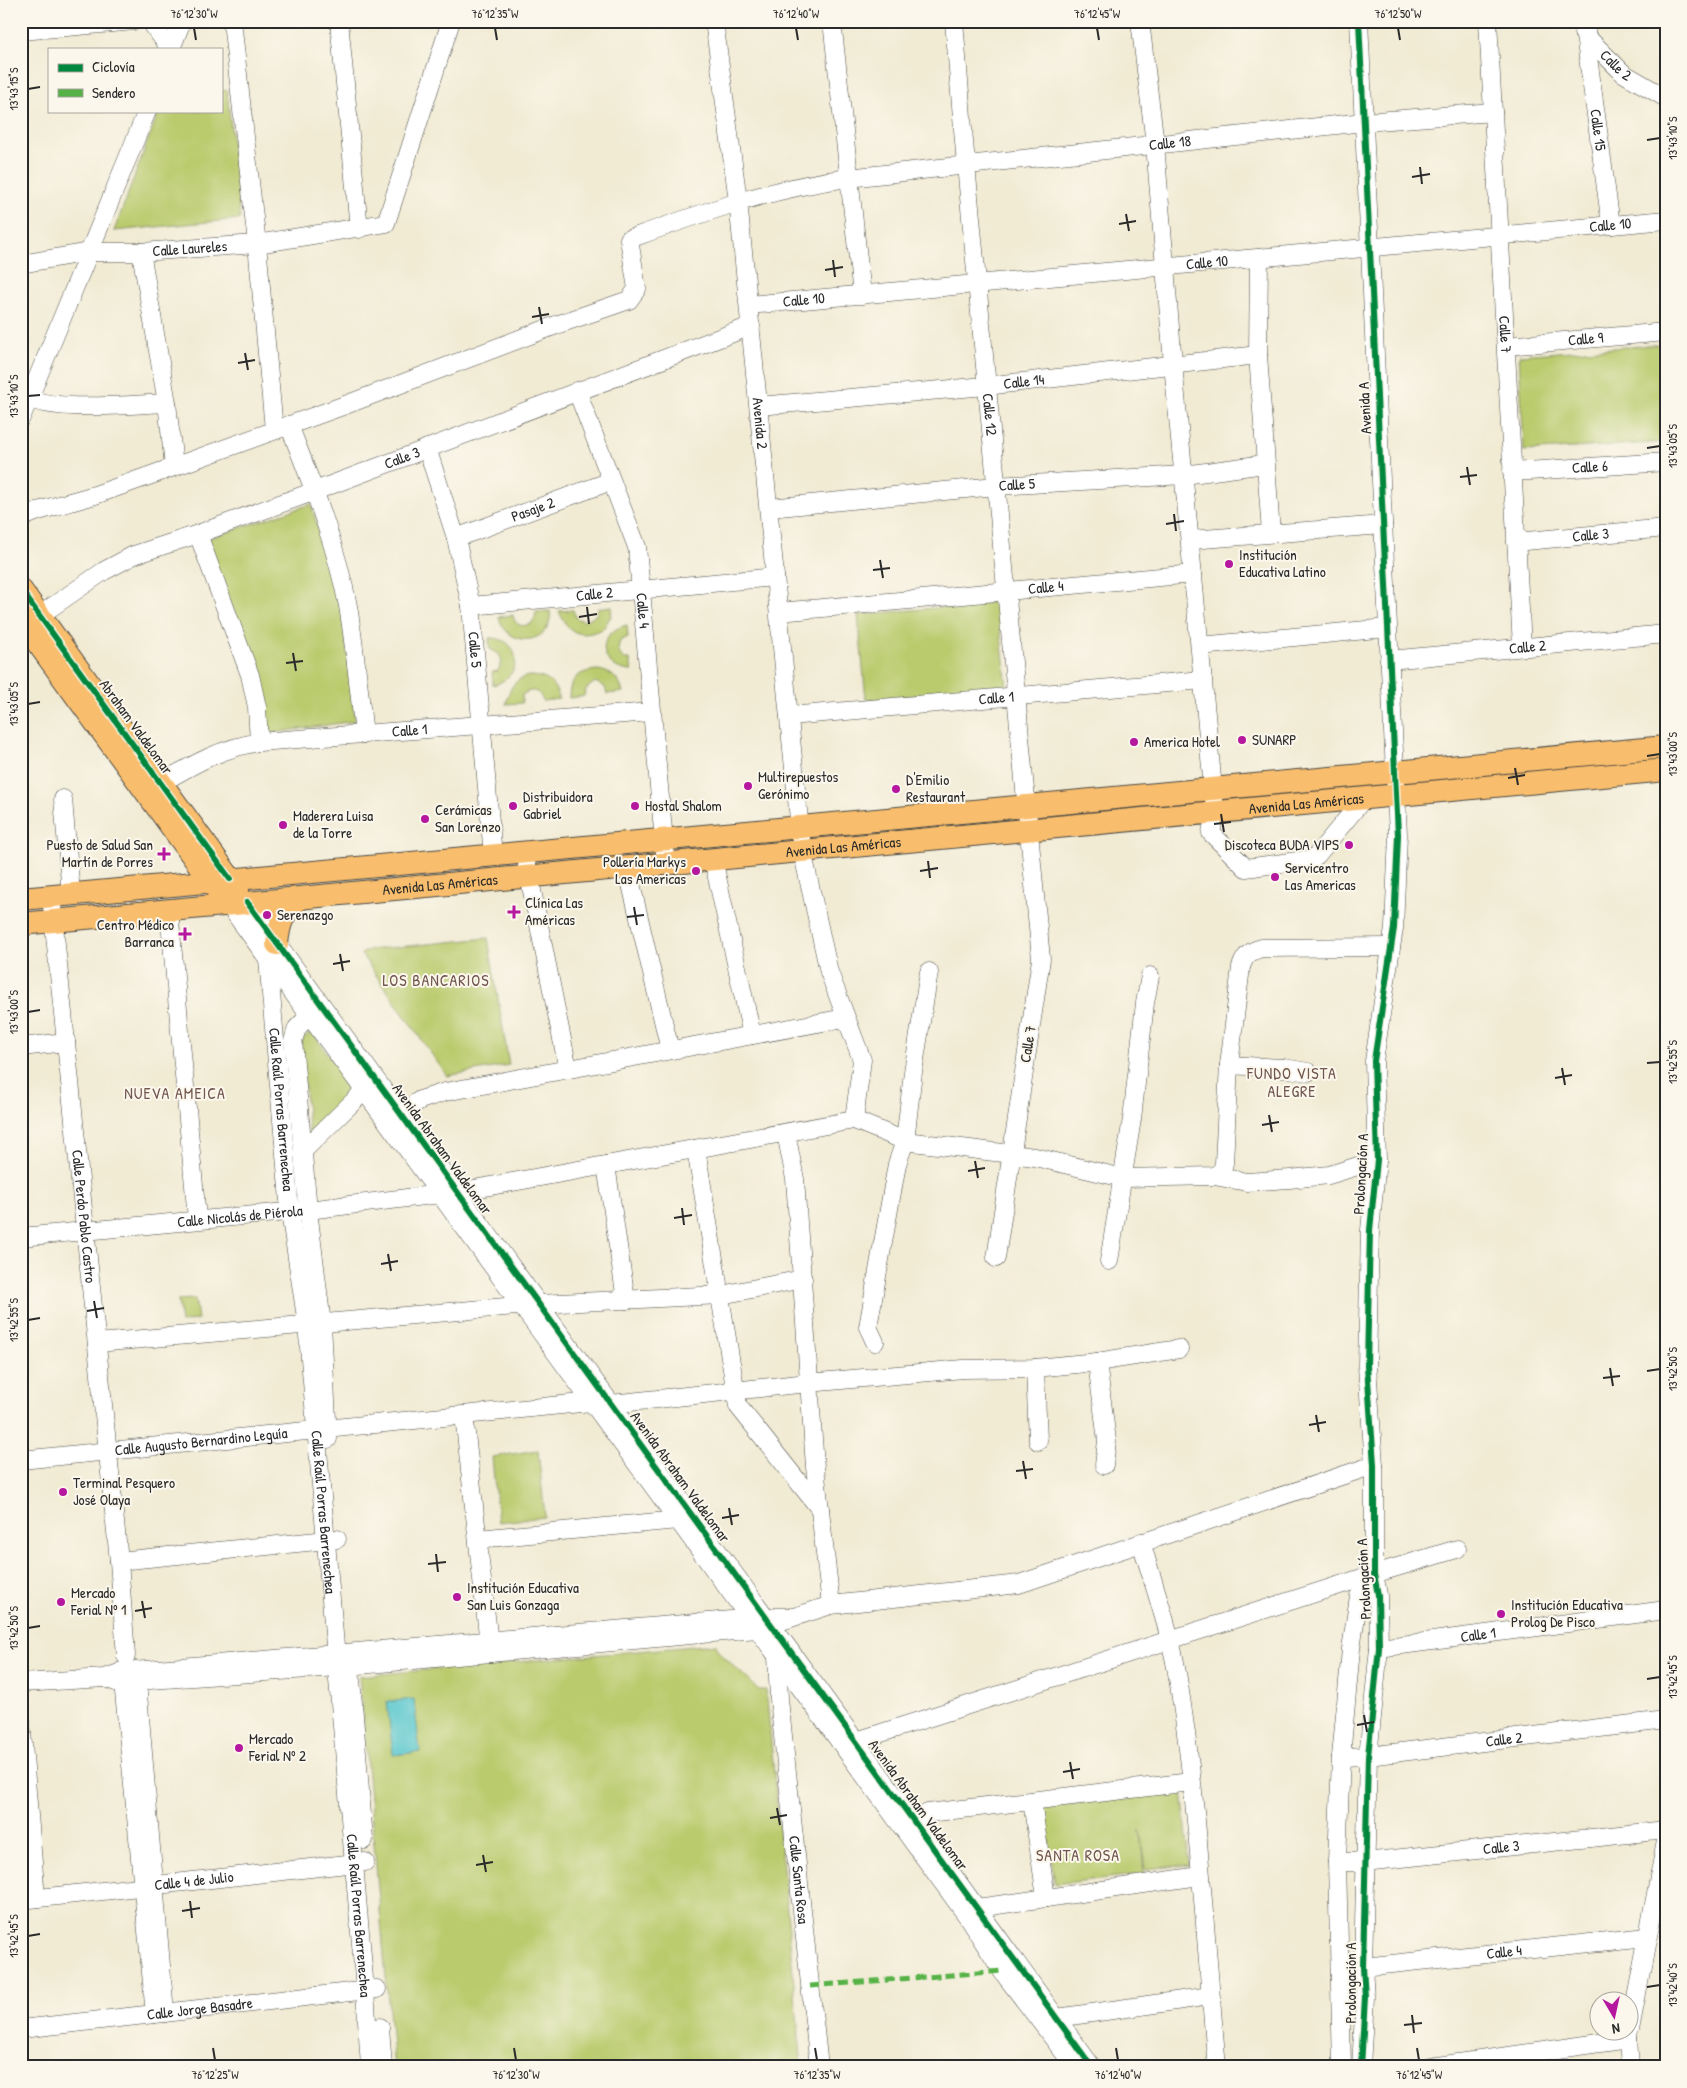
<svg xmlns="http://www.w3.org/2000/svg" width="1687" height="2088" viewBox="0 0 1687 2088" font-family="'Patrick Hand',sans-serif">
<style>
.green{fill:#bacb6d;stroke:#727b4c}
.water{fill:#5bc8ce;stroke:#437a7c}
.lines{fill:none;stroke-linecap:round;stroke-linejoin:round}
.minor-casing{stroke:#494844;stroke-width:19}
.major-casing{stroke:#494844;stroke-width:24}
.minor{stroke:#fff;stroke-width:18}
.major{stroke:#f9be6d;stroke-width:22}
.quiet{stroke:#56b246;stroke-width:5;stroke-dasharray:10 5;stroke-linecap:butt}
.cycleway-casing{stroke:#fbf7ec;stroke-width:9}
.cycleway{stroke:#00873e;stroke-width:6}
.ticks{fill:none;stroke:#2b2b2b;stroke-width:2}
.poi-dot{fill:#b5179e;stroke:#fbf7ec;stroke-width:2}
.labels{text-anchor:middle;stroke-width:4;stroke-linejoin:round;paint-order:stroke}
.street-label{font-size:15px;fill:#2b2b2b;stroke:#fbf7ec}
.poi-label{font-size:15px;fill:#2b2b2b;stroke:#fbf7ec;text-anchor:start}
.neighbourhood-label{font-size:16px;letter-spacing:1px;fill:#71564e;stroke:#fbf7ec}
.neatline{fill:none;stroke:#2b2b2b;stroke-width:2}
.ticks-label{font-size:12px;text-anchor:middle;fill:#2b2b2b}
</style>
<rect width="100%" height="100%" fill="#fbf7ec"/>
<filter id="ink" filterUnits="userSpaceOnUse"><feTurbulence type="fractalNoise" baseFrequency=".02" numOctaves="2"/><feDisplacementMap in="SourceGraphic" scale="10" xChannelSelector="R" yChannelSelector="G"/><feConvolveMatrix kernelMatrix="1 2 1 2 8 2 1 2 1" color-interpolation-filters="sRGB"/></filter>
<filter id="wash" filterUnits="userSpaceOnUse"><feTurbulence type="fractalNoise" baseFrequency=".0096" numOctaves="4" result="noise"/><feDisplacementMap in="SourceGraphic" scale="20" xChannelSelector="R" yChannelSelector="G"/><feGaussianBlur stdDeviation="1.12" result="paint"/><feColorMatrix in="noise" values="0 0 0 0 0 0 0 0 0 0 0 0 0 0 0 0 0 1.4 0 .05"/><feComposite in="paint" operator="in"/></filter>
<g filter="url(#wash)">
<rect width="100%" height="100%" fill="#f1ebd4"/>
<path class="green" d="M227,90L240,219L114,231L159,111H221V91Z
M1666,344V442L1524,451L1519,355Z
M311,504L342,610L355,721L266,734L207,539Z
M997,602L1007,687L866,700L858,615Z
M612,606L611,616L603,629C580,639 568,634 559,611L573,610L576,618L584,621L596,615L598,608Z
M550,611C554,645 507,650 499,617L513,615C515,626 521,627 531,624L535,618L536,612Z
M627,625L628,637L620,641C617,650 618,653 624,659H630L632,671C599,670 593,633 627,625Z
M489,638C522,637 525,677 493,685L492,672L498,671L502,661L499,654L490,649Z
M598,670C612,672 619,679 623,692L607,694L605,687L595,682L586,689L584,696L569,698C569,678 580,671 598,670Z
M529,676C546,676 555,682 559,699L543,701C539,690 532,688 522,695V703L506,704C509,690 513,679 529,676Z
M488,938L509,1065L447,1076L361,954L368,950Z
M312,1032L355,1092L309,1137L301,1043L303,1038Z
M195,1299L198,1319L181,1323L178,1300Z
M538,1450L545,1517L498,1522L492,1457Z
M716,1644L717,1650L759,1690H766L802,2067H394L359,1676Z
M1182,1791L1190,1865L1145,1869L1140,1830L1144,1874L1055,1884L1044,1807Z"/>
<path class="water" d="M414,1699L420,1752L393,1755L387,1702Z"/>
</g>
<g filter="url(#ink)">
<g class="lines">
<defs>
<g id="minor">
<path d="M150,21L170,49"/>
<path d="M232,21L257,244L274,430"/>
<path d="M339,21L359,229"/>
<path id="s1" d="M714,21L738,201L802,850L829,972L862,1060L854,1120"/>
<path d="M832,21L862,295"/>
<path id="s2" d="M954,21L966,165L1041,959L996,1258"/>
<path d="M1140,21L1155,144L1173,364L1213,789L1215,812L1211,833L1246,868L1312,859L1317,855L1365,797"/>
<path d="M1359,21L1398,835L1394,928L1374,1061L1377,1160L1370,1230L1367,1366L1374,1465V1574L1378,1595L1379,1648L1368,1756L1363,1967L1365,1997L1361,2067"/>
<path id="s3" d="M1488,21L1522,647"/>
<path id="s4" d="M1588,21L1585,35L1611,225"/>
<path d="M21,31L135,21"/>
<path id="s5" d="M1583,33L1623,73L1666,98"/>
<path d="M171,49L182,21"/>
<path d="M141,252L167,403L174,466"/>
<path d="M1259,258L1258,355L1271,533"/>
<path id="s6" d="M21,264L89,252H141L257,244L386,223L451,21"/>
<path id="s7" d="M749,305L1666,220"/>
<path id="s8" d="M1506,346L1666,332"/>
<path id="s9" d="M577,391L637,547L666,863"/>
<path d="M21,394C47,414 133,404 167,403"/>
<path id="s10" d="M759,406L986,386L1258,355"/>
<path d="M21,418L147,111"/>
<path d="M289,425C312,484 336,544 348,606C355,648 359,692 364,734"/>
<path id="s11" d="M427,448L456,538L471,606L493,856"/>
<path id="s12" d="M1512,472L1666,462"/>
<path id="s13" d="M769,508L996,486L1184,475L1265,464"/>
<path id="s14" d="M21,518L38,511L95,495L157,473L348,404L559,324L629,300L637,289L629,239C702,213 771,188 848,178L1364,122L1493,112"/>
<path d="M198,534L250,675L257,707L259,742"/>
<path id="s15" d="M456,538L611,481"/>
<path d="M1190,540L1383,525"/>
<path id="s16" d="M1516,542L1666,528"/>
<path id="s17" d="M471,606L775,577"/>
<path id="s18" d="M779,612L1193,574"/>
<path id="s19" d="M30,622L104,571L134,555L198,534L315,491L751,326"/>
<path d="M1200,646L1387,628"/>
<path id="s20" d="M1389,660L1666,634"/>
<path id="s21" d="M789,716L1203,680"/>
<path id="s22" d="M161,783C196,763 219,749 259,742L651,712"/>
<path d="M63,799L71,894"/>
<path d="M713,859L752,1035"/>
<path d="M527,866L568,1069"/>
<path d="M627,867L670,1050"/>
<path id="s23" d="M51,896L119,1561L126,1656"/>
<path d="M247,902L1092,2067"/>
<path d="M228,904L967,1916L1002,1971L1075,2067"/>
<path d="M169,910L197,1219"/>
<path id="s24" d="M268,959L290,1212L307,1324L365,1990L370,2067"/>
<path d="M309,1016L297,1028L293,1041L308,1210L322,1324L328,1439"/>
<path d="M21,1047L66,1042"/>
<path d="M1229,1065L1284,1068L1308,1072"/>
<path d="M391,1121L420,1100L445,1092L845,1018"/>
<path d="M786,1133L795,1179L815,1467L831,1605"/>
<path d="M696,1149L738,1406L820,1509"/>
<path d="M302,1152L364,1091"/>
<path d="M606,1165L626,1300"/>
<path d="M1214,1176L1247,1182L1289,1179L1329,1175L1377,1160"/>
<path id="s25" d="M21,1237L308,1210L457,1192L854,1120L905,1141L1035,1157L1123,1178L1214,1176L1222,1171L1224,1163L1229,1065L1241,967C1245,955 1250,951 1262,948L1391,947"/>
<path d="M1109,1261L1132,1119L1145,1003L1150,976"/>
<path d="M875,1342L868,1327L897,1164L905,1141L913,1072L929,972"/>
<path d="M97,1343L539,1304L721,1295L803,1279"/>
<path d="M1097,1362L1107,1441L1104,1465"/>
<path d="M1035,1368L1038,1441"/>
<path d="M464,1415L490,1653"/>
<path id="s26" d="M21,1460L591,1402L611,1404L808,1383L963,1369L1035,1368L1097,1362L1179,1349"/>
<path d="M478,1539L678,1520L685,1515"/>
<path d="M1141,1542C1155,1589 1172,1636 1179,1685C1199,1811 1205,1940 1217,2067"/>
<path d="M119,1561L337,1539"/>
<path d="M791,1617H766L122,1672L105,1678L116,1682L136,1681L337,1667L757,1629L831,1605L1019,1584L1374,1465"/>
<path id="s27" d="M1379,1648L1666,1610"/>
<path d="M349,1654L364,1840"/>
<path id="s28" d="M777,1656L779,1699L819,2067"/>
<path d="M136,1670L165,2013"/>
<path d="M122,1671L155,2014"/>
<path d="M21,1683L105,1678"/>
<path d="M21,1721L36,1898"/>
<path d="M847,1747L856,1741L875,1735L1374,1574L1457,1549"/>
<path id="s29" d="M1341,1757L1368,1756L1666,1720"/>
<path d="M1032,1801L1046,1898"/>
<path d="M915,1822L928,1813L1191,1782"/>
<path id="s30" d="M1337,1862H1364L1666,1830"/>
<path id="s31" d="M21,1900L365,1862"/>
<path d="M970,1914L977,1908L1200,1876"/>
<path id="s32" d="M1363,1967L1647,1937"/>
<path d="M1057,2018L1210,1996"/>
<path d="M380,2027L383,2067"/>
<path id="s33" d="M21,2029L377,1989"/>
<path d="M1629,2030L1628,2039L1630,2067"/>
<path d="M1630,2030L1666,1841"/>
<path d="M1342,2067L1337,1862L1341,1757L1351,1649L1359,1596L1374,1574"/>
<path d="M1430,2067L1628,2039"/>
</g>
<g id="major">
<path d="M21,590L238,889"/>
<path d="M21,620L218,891"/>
<path d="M21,899L1666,747"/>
<path id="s34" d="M21,924L1666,770"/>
<path d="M277,944C279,922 284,910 301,898"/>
</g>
</defs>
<use href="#minor" class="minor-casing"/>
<use href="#major" class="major-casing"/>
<use href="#minor" class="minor"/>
<use href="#major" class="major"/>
<path class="quiet" d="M810,1986L1002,1971"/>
<defs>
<path id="cycleway" d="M1359,21L1398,835L1394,928L1374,1061L1377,1160L1370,1230L1367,1366L1374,1465V1574L1378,1595L1379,1648L1368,1756L1363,1967L1365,1997L1361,2067
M21,590L230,879
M247,902L1092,2067"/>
</defs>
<use href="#cycleway" class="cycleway-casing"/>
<use href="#cycleway" class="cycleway"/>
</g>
</g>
<path class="ticks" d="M194,28L196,40M495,28L497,40M796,28L798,40M1097,28L1099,40M1398,28L1400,40M28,89L40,87M1647,140L1660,138M1420,167L1422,184M1412,177L1430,174M1126,214L1129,231M1119,224L1136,221M833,260L835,277M825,270L843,267M539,307L542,324M532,317L549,314M245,353L248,370M238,363L255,360M28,396L40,395M1647,448L1660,446M1467,467L1470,485M1460,477L1477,475M1174,514L1176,531M1166,524L1184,521M880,560L883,578M873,570L890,568M587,607L589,624M579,617L597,614M293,653L296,671M286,663L303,661M28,704L40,702M1647,756L1660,754M1515,768L1518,785M1508,778L1525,775M1221,814L1224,832M1214,824L1231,822M928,861L930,878M920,871L938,868M634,907L637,925M627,917L644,915M340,954L343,971M333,964L350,961M28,1012L40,1010M1647,1063L1660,1062M1562,1068L1565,1085M1555,1078L1572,1075M1269,1115L1272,1132M1262,1125L1279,1122M975,1161L978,1178M968,1171L985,1168M682,1208L684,1225M674,1218L692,1215M388,1254L391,1271M381,1264L398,1261M94,1301L97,1318M87,1311L104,1308M28,1320L40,1318M1610,1368L1613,1386M1647,1371L1660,1369M1603,1378L1620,1376M1316,1415L1319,1432M1309,1425L1326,1422M1023,1461L1026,1479M1016,1471L1033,1469M729,1508L732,1525M722,1518L739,1515M436,1554L438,1572M428,1564L446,1562M142,1601L145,1618M135,1611L152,1608M28,1628L40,1626M1647,1679L1660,1677M1364,1715L1367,1732M1357,1725L1374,1722M1070,1762L1073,1779M1063,1772L1080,1769M777,1808L780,1825M770,1818L787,1815M483,1855L486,1872M476,1865L493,1862M190,1901L192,1918M182,1911L200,1908M28,1936L40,1934M1647,1987L1660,1985M1412,2015L1414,2033M1404,2025L1422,2023M213,2048L215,2060M514,2048L516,2060M815,2048L817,2060M1116,2048L1118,2060M1417,2048L1419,2060"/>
<g class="poi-dot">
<circle cx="1229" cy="564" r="5"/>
<circle cx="1242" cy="740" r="5"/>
<circle cx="1134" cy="742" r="5"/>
<circle cx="748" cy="786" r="5"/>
<circle cx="896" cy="789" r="5"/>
<circle cx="513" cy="806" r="5"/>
<circle cx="635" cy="806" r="5"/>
<circle cx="425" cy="819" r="5"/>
<circle cx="283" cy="825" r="5"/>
<circle cx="1349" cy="845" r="5"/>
<path d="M161.5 846.5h5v5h5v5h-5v5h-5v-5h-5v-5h5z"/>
<circle cx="696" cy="871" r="5"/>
<circle cx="1275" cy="877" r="5"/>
<path d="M511.5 904.5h5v5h5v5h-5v5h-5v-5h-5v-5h5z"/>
<circle cx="267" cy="915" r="5"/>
<path d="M182.5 926.5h5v5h5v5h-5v5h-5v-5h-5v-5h5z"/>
<circle cx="63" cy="1492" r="5"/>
<circle cx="457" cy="1597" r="5"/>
<circle cx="61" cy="1602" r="5"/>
<circle cx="1501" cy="1614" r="5"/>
<circle cx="239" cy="1748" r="5"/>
</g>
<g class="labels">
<g class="street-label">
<text dy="5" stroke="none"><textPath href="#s5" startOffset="46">Calle 2</textPath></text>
<text dy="5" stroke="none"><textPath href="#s4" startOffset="110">Calle 15</textPath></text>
<text dy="5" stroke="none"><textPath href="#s14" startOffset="1262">Calle 18</textPath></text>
<text dy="5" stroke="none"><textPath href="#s7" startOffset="865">Calle 10</textPath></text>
<text dy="5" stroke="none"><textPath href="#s6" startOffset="170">Calle Laureles</textPath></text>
<text dy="5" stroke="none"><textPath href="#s7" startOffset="460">Calle 10</textPath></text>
<text dy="5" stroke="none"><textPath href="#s7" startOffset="55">Calle 10</textPath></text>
<text dy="5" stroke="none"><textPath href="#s3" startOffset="314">Calle 7</textPath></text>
<text dy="5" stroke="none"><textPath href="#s8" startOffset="80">Calle 9</textPath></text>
<text dy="5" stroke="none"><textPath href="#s10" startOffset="266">Calle 14</textPath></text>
<text transform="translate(1365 408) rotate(-93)" y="5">Avenida A</text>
<text dy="5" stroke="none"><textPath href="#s2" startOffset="395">Calle 12</textPath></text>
<text dy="5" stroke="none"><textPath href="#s1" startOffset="405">Avenida 2</textPath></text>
<text dy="5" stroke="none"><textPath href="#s19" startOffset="409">Calle 3</textPath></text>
<text dy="5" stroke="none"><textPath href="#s12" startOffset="78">Calle 6</textPath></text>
<text dy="5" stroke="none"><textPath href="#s13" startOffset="249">Calle 5</textPath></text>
<text dy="5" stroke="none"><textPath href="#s15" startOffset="82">Pasaje 2</textPath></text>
<text dy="5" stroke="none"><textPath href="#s16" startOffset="75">Calle 3</textPath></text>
<text dy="5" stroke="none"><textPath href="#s18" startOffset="268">Calle 4</textPath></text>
<text dy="5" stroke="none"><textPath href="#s17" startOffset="124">Calle 2</textPath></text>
<text dy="5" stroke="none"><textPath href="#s9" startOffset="231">Calle 4</textPath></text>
<text dy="5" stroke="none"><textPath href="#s20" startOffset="139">Calle 2</textPath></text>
<text dy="5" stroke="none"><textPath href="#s11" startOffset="208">Calle 5</textPath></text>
<text dy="5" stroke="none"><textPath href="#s21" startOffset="208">Calle 1</textPath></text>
<text transform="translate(136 727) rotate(54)" y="5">Abraham Valdelomar</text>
<text dy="5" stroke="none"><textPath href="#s22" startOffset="258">Calle 1</textPath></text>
<text dy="5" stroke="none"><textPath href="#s34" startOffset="1291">Avenida Las Américas</textPath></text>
<text dy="5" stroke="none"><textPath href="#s34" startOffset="826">Avenida Las Américas</textPath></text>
<text dy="5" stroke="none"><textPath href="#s34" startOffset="421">Avenida Las Américas</textPath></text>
<text transform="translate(1028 1044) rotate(-81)" y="5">Calle 7</text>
<text dy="5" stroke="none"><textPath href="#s24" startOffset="151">Calle Raúl Porras Barrenechea</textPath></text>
<text transform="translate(442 1149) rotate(54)" y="5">Avenida Abraham Valdelomar</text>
<text transform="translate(1361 1174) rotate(-87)" y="5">Prolongación A</text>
<text dy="5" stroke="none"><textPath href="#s23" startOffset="322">Calle Perdo Pablo Castro</textPath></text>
<text dy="5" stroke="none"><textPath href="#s25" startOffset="220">Calle Nicolás de Piérola</textPath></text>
<text dy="5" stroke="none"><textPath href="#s26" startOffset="181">Calle Augusto Bernardino Leguía</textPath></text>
<text transform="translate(680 1477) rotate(54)" y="5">Avenida Abraham Valdelomar</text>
<text dy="5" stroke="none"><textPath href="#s24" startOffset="556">Calle Raúl Porras Barrenechea</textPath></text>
<text transform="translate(1364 1579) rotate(-93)" y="5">Prolongación A</text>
<text dy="5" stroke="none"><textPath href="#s27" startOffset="100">Calle 1</textPath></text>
<text dy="5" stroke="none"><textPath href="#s29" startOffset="164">Calle 2</textPath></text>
<text transform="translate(918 1805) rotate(54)" y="5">Avenida Abraham Valdelomar</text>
<text dy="5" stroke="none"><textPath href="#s30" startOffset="165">Calle 3</textPath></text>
<text dy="5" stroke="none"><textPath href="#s28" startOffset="225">Calle Santa Rosa</textPath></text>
<text dy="5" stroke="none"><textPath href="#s31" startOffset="174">Calle 4 de Julio</textPath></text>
<text dy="5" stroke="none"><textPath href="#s24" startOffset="961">Calle Raúl Porras Barrenechea</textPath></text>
<text dy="5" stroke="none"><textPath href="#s32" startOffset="142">Calle 4</textPath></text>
<text transform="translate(1351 1983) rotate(-90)" y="5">Prolongación A</text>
<text dy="5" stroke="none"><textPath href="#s33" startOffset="180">Calle Jorge Basadre</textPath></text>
</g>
<g class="poi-label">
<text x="1239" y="560">Institución<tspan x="1239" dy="17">Educativa Latino</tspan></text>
<text x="1252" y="745">SUNARP</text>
<text x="1144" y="747">America Hotel</text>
<text x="758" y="782">Multirepuestos<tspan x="758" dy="17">Gerónimo</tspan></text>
<text x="906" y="785">D'Emilio<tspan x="906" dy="17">Restaurant</tspan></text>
<text x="523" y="802">Distribuidora<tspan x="523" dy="17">Gabriel</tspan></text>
<text x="645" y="811">Hostal Shalom</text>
<text x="435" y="815">Cerámicas<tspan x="435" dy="17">San Lorenzo</tspan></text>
<text x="293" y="821">Maderera Luisa<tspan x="293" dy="17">de la Torre</tspan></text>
<text x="153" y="850" text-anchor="end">Puesto de Salud San<tspan x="153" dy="17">Martín de Porres</tspan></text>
<text x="1339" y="850" text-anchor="end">Discoteca BUDA VIPS</text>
<text x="686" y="867" text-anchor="end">Pollería Markys<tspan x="686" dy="17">Las Americas</tspan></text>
<text x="1285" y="873">Servicentro<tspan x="1285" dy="17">Las Americas</tspan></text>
<text x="525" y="908">Clínica Las<tspan x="525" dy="17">Américas</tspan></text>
<text x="277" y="920">Serenazgo</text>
<text x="174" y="930" text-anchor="end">Centro Médico<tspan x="174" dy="17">Barranca</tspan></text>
<text x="73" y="1488">Terminal Pesquero<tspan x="73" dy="17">José Olaya</tspan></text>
<text x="467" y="1593">Institución Educativa<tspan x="467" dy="17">San Luis Gonzaga</tspan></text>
<text x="71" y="1598">Mercado<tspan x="71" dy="17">Ferial Nº 1</tspan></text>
<text x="1511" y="1610">Institución Educativa<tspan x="1511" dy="17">Prolog De Pisco</tspan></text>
<text x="249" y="1744">Mercado<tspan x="249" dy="17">Ferial Nº 2</tspan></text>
</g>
<g class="neighbourhood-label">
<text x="436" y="986">LOS BANCARIOS</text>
<text x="1292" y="1079">FUNDO VISTA<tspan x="1292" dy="18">ALEGRE</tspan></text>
<text x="175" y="1099">NUEVA AMEICA</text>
<text x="1078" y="1861">SANTA ROSA</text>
</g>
</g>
<rect width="1687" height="2088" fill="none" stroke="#fbf7ec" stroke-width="55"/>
<rect x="48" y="48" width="175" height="65" fill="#fbf7ec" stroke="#a8a59f"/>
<rect x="58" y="64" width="25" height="8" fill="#00873e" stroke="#a8a59f"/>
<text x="92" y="72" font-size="15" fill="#2b2b2b">Ciclovía</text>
<rect x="58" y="89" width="25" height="8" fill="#56b246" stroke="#a8a59f"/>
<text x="92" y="98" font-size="15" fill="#2b2b2b">Sendero</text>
<g transform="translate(1614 2016) rotate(171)"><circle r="24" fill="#fbf7ec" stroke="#a8a59f"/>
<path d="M0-4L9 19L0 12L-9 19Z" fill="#b5179e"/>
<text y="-8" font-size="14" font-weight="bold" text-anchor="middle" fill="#2b2b2b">N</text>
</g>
<rect x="28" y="28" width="1632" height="2032" class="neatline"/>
<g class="ticks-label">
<text x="194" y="18">76°12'30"W</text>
<text x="495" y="18">76°12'35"W</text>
<text x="796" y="18">76°12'40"W</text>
<text x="1097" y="18">76°12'45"W</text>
<text x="1398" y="18">76°12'50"W</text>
<text transform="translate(14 89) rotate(-90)" y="4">13°43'15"S</text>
<text transform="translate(1673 138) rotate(-90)" y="4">13°43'10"S</text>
<text transform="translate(14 396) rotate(-90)" y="4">13°43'10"S</text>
<text transform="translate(1673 446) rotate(-90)" y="4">13°43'05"S</text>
<text transform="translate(14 704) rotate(-90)" y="4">13°43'05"S</text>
<text transform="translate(1673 754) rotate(-90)" y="4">13°43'00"S</text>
<text transform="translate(14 1012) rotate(-90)" y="4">13°43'00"S</text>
<text transform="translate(1673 1062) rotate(-90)" y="4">13°42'55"S</text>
<text transform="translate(14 1320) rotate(-90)" y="4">13°42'55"S</text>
<text transform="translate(1673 1369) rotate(-90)" y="4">13°42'50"S</text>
<text transform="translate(14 1628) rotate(-90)" y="4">13°42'50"S</text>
<text transform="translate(1673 1677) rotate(-90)" y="4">13°42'45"S</text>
<text transform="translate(14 1936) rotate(-90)" y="4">13°42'45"S</text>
<text transform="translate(1673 1985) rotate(-90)" y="4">13°42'40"S</text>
<text x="215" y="2079">76°12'25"W</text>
<text x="516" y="2079">76°12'30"W</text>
<text x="817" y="2079">76°12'35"W</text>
<text x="1118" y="2079">76°12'40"W</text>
<text x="1419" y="2079">76°12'45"W</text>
</g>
</svg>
